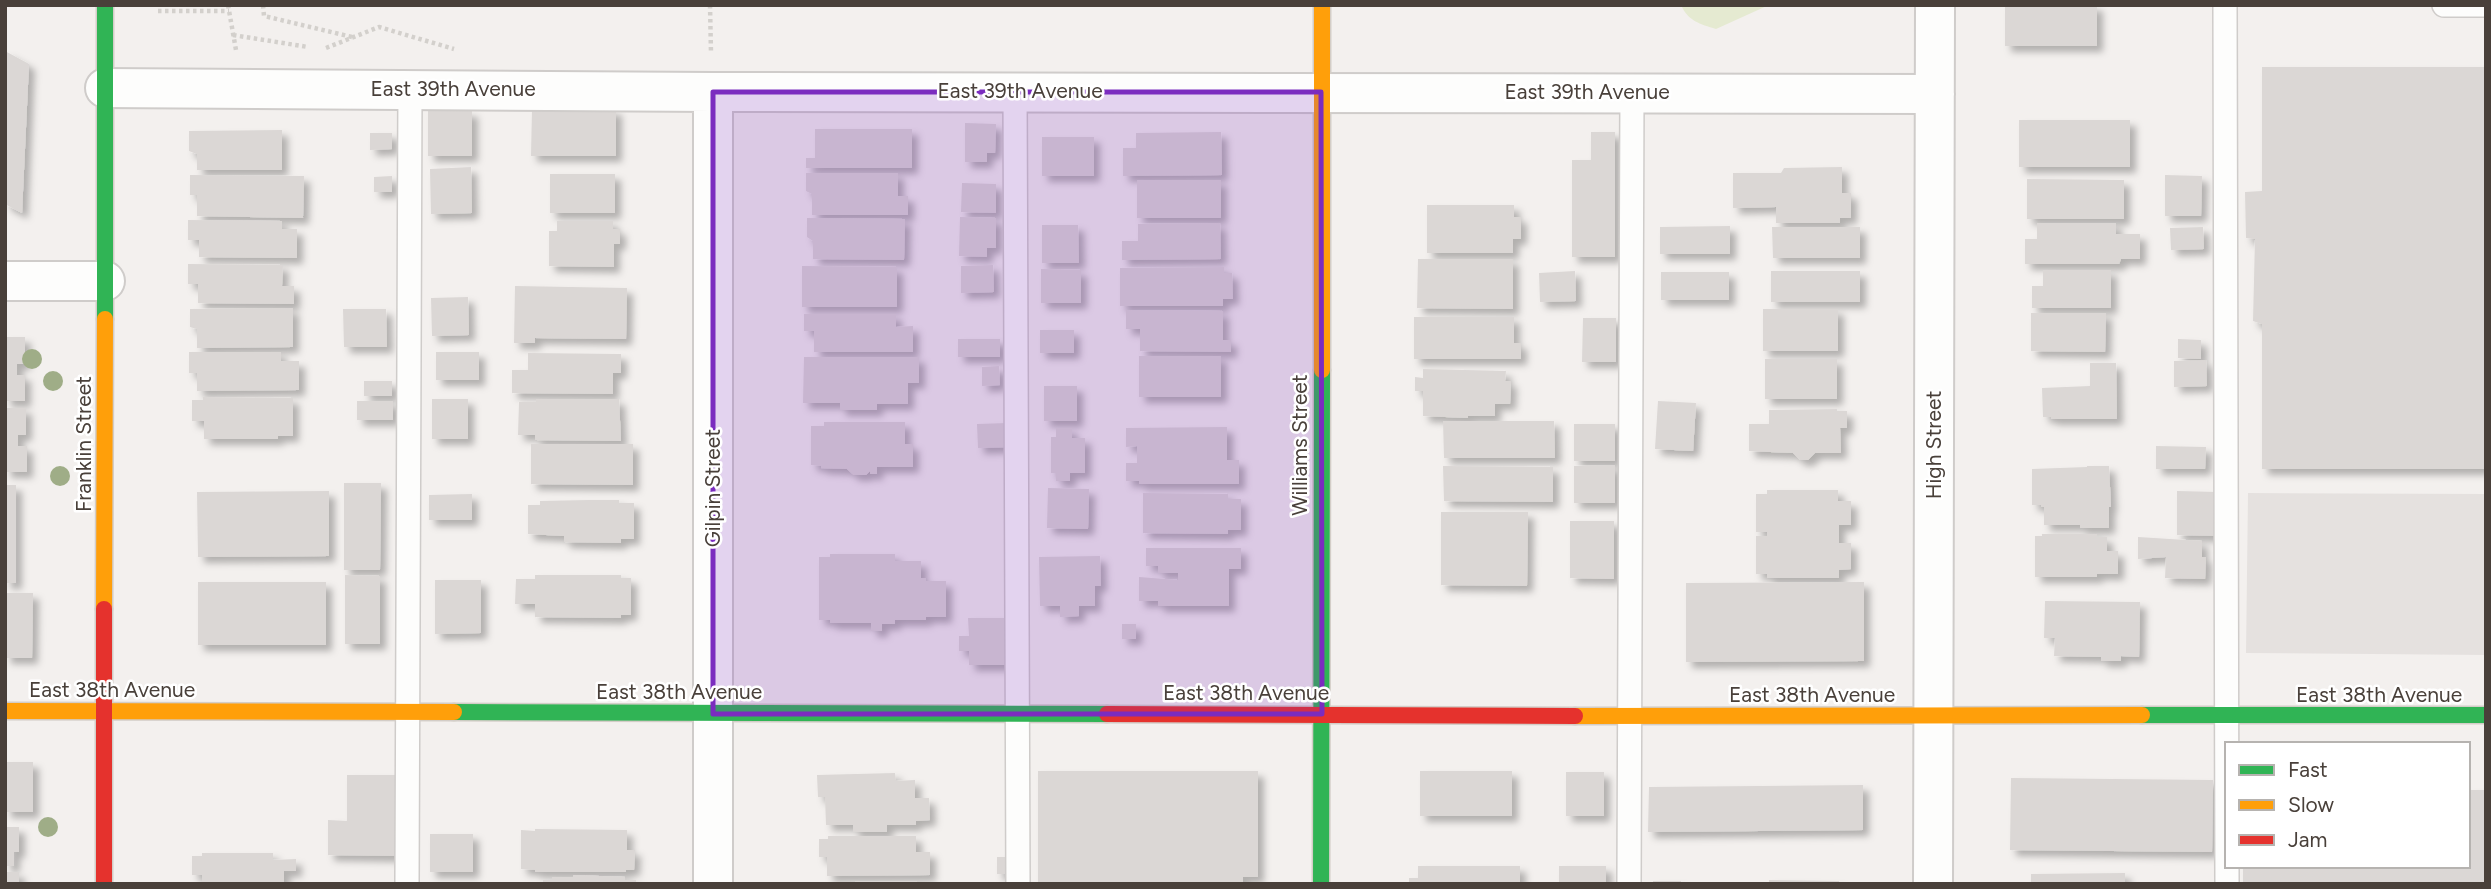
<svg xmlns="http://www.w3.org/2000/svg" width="2491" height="889" viewBox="0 0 2491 889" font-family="Figtree,sans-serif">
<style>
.green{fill:#e5ead1}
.parking{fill:#e5e1df}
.building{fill:#dbd7d5;filter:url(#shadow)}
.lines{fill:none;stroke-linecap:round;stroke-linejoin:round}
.lane-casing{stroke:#cfccca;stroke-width:26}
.street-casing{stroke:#cfccca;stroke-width:42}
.fast-casing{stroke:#d3cdc7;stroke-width:19}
.slow-casing{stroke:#d3cdc7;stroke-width:19}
.jam-casing{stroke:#d3cdc7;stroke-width:19}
.path{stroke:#d3d0cc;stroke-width:4.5;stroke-dasharray:3.5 3.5;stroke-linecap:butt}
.lane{stroke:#fdfdfc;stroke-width:23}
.street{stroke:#fdfdfc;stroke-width:38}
.fast{stroke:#30b455;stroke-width:16}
.slow{stroke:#ff9f0a;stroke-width:16}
.jam{stroke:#e5322d;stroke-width:16}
.tree{fill:#9fad87}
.marked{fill:#7b2cbf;fill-opacity:0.2;stroke:#7b2cbf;stroke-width:5;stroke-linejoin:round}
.labels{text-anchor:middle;stroke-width:5;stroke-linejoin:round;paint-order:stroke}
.street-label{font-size:21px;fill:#49403a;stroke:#fff}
</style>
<defs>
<filter id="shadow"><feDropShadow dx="6" dy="6" stdDeviation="3.5" flood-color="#0004"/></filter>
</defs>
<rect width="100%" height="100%" fill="#f3f0ee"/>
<path class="green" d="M1681,5H1769L1716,29C1700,24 1688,21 1681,5Z"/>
<path class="parking" d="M2248,493L2486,494V655L2246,653Z"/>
<path class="building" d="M2005,5H2097V46H2005Z
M5,51L29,64L22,213L5,204Z
M2262,67H2486V469H2262V324L2253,321L2255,239L2246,238L2245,192L2262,191Z
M532,109H616V156H531Z
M428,111H472V156H428Z
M2019,120H2130V167H2019Z
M965,123L996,124L995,153H987V162H965Z
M815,129H912V168H806V158H815Z
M282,130V170H197V154L189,151V131Z
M1221,132L1222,175L1123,176V148H1136V133Z
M1591,132H1615V257H1572V160H1591Z
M370,133H392V149L370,150Z
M1042,137H1094V176H1042Z
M471,167L472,213L431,214L430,169Z
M1842,167V193H1851V218H1840V223H1776V207L1733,208V173H1781L1784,168Z
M806,173H898V196H908V215H812V194L806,191Z
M550,174H615V213H550Z
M190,175L304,176L303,218L197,216V195H190Z
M2165,175L2202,176L2201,216H2165Z
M392,176V192H374V177Z
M2027,179L2124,180V219H2027Z
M1137,180H1221V218H1137Z
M962,183L996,184V213L961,212Z
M1427,205H1514V217H1521V239H1513V253H1427Z
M960,217L996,218V248H987V257L959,256Z
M807,218L905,219L904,260L813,259V241L807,237Z
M188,220L282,221V229H297V258L199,257V240H188Z
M557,221H613V229H620V244H614V267L549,266V231H557Z
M1220,223L1221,259L1122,260V241H1138V224Z
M2037,223H2116V234H2140V259H2121L2119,264H2025V239H2037Z
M1042,225H1078L1079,263H1042Z
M1730,226V254H1660V227Z
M1772,227H1860V258H1773Z
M2203,227L2204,249L2171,250L2170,228Z
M1418,259H1513V309L1417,308Z
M188,264L283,265L282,286H294V304L198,303V284H188Z
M993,265L994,292L961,293V266Z
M802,266L897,267V307H802Z
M1224,267V273H1232L1233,299H1223V306H1120V268Z
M1041,269L1081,270V303H1041Z
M2043,270H2111V308H2032V286H2043Z
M1575,271L1576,301L1540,302L1539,273Z
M1771,271H1860V302H1771Z
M1661,272H1729V300H1661Z
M515,286L627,288L626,339L535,338V343H514Z
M468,297L469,335L432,336L431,298Z
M293,308V347L197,348V329L190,327V309Z
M343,309H386L387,347H344Z
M1763,309H1838V351H1763Z
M1126,310L1223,311V340H1231V352L1140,351V329H1126Z
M2031,313H2106L2105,352L2031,351Z
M804,314H896V327L913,326V352H814V331H804Z
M1414,317H1514V343H1521V359H1414Z
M1583,318H1616V362H1582Z
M1040,330H1074V353H1040Z
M5,337H25V364H17V375H25V401H5Z
M958,339H1000V357H958Z
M2178,339L2201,340V359L2178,358Z
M189,352H281V361H299V390L197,391V373H189Z
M436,352H479V380H436Z
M528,353L621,354V373H613V394L512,393V370H528Z
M1139,356H1221V397H1139Z
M804,357H919V383H908V404H877V410H840V403H803Z
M1765,359H1837V399H1765Z
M2206,360L2207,386L2174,387V361Z
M2090,363H2116L2117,419H2051V417H2043L2042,388L2090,386Z
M999,366L1000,385L982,386V367Z
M1423,369L1506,371L1505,381H1511L1510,404H1495V416H1468V418L1423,416V391H1415V377L1423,378Z
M364,381H392V396H364Z
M1044,386H1077V421H1044Z
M203,397L293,398V436H278V439H204V421H192V400H203Z
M432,399H468V439H432Z
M536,399H619L621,441L535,440V435H518L519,402H536Z
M357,401H393V420H357Z
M1658,401L1696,403L1693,451L1655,449Z
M5,408H26V435H18V446H27V472H5Z
M1837,409V411H1847V428H1840L1841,453H1815L1808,460H1800L1793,453L1749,451V424H1769V410Z
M1443,421H1554L1555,458H1444Z
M824,422H905V444H913V467H877V474H870V471L866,475H854L847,469L821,468V466L811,465V426H824Z
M1008,423L1009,447L978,448L977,424Z
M1574,424H1615V461H1574Z
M1227,427V460H1239V484H1139V481H1126V463H1137V446L1126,447V428Z
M1056,428H1072V438H1085V473H1070V481H1056V473H1051V437H1056Z
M531,444H633V485L531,484Z
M2156,446L2206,447L2205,469H2156Z
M1615,465V503H1574V466Z
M1443,466L1553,467V502L1444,501Z
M2087,466H2109L2111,507H2109V528H2080V525H2044V507H2041V505H2032V469L2087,467Z
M344,483H381L380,570H344Z
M5,485H16V583H5Z
M1048,488L1089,489L1088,529L1047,528Z
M1767,490H1838V501H1851V525H1839V543H1851V569L1839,570V578H1767V574H1756V536H1767V532H1756V494H1767Z
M329,491V556L198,557L197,492Z
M2177,491L2217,492V536L2177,535Z
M1143,493L1228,494V499H1241V530H1228V534L1143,533Z
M472,494V520H429V495Z
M589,500H619V503H634V539H621V543L564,542V536L528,534V505H540V501Z
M1441,512H1528L1527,586L1441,585Z
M1570,521H1614V579L1570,578Z
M2042,534H2097V537H2107V551H2118V574H2097V577H2035V536H2042Z
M2138,537L2202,541V557H2206L2205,579L2165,578L2166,557L2138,559Z
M1146,548H1241V569H1229V606H1158V601H1139V577L1178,580V573H1158V566H1146Z
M830,554H895V561H921V578H926V581H946V617H926V620H895V624H882V631H871V623H830V620H819V557H830Z
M1100,556L1101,586H1095V606H1079V616L1060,617V606H1040L1039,557Z
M345,575L380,576V644H345Z
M535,575H621V578H631V615H621V618L535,617V604H515L516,579H535Z
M435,580H481V633L435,634Z
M198,582H326V645H198Z
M1864,582V661L1686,662V583Z
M5,593H33L32,658H5Z
M2045,601L2140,602L2139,657L2121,656V661H2101V657L2054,656L2055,638H2044Z
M968,618H1011V665H969V651H959V636H969Z
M1122,624H1136V639H1122Z
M5,762H33V812H5Z
M1038,771H1258V877H1243V884H1038Z
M1420,771H1512V816H1420Z
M1566,772H1604V816H1566Z
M895,773L896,781L915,780V798H929L930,820L916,821V825H887V832H853V825H826L825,797H818L817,775Z
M347,775H402L398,856L328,855V820L347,821Z
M2011,778L2213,780L2212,852L2010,850Z
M1863,785V830L1648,832L1649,787Z
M2468,790H2486V884H2243V866H2468Z
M5,827H19V852H14V866H5Z
M535,829L627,830V850H635L634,870H626V872H535V870L521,869V830L535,831Z
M430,834H473V872H430Z
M828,836H916V852H930V875L827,876V857H819V839H828Z
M202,853H273V860L296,859V871H284V884H202V875H192V856H202Z
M997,857H1009V874H997Z
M1418,866H1520V884H1409V878H1418Z
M1559,866H1606V884H1559Z
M5,872H19V884H5Z
M2125,873V884H2031V874Z
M573,875L625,877V880H636V884H543V880H552V877H573Z
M1769,880L1839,881V884H1769Z
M855,881H917V884H855Z
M1653,881H1681V884H1653Z"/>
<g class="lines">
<defs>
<path id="lane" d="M2225,5L2227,884
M2444,5H2486
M1015,91L1018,884
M407,884L410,88
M1629,884L1632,92"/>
<path id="street" d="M105,88L713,92L1935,94
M713,92V884
M5,281H105
M1933,884L1935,5"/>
<path id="fast" d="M105,319V5
M454,712L1107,714
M2142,715H2486
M1321,884L1322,370"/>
<path id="slow" d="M1322,370V5
M104,609L105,319
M5,711L454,712
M1575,716L2142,715"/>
<path id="jam" d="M1107,714L1575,716
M104,884V609"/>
</defs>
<use href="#lane" class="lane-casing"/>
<use href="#street" class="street-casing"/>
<use href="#fast" class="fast-casing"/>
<use href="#slow" class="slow-casing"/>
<use href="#jam" class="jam-casing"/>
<path class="path" d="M228,5L236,50
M263,5L264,16L352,37
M710,5L711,53
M158,11H229
M233,35L308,47
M326,48L379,27L454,49"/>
<use href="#lane" class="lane"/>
<use href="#street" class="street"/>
<use href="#fast" class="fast"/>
<use href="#slow" class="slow"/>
<use href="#jam" class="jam"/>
</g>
<g class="tree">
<circle cx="32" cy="359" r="10"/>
<circle cx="53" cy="381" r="10"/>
<circle cx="60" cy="476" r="10"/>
<circle cx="48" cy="827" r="10"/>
</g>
<path class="marked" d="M713,92H1321L1322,714H713Z"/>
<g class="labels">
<g class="street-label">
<text x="453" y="96">East 39th Avenue</text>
<text x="1020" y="98">East 39th Avenue</text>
<text x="1587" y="99">East 39th Avenue</text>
<text transform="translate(84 444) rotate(-90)" y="7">Franklin Street</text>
<text transform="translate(1300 445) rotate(-90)" y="7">Williams Street</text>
<text transform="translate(1934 445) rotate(-90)" y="7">High Street</text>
<text transform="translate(713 488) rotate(-90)" y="7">Gilpin Street</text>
<text x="112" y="697">East 38th Avenue</text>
<text x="679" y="699">East 38th Avenue</text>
<text x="1246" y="700">East 38th Avenue</text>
<text x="1812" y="702">East 38th Avenue</text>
<text x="2379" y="702">East 38th Avenue</text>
</g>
</g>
<rect width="2491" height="889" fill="none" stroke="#49403a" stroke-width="14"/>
<rect x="2225" y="742" width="245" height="126" fill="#ffffff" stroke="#b6b3b0" stroke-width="2"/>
<rect x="2239" y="765" width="35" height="10" fill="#30b455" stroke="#b6b3b0" stroke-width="2"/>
<text x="2288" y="777" font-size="21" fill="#49403a">Fast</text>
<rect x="2239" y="800" width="35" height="10" fill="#ff9f0a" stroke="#b6b3b0" stroke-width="2"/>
<text x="2288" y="812" font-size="21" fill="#49403a">Slow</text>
<rect x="2239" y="835" width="35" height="10" fill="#e5322d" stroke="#b6b3b0" stroke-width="2"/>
<text x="2288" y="847" font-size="21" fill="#49403a">Jam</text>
</svg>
